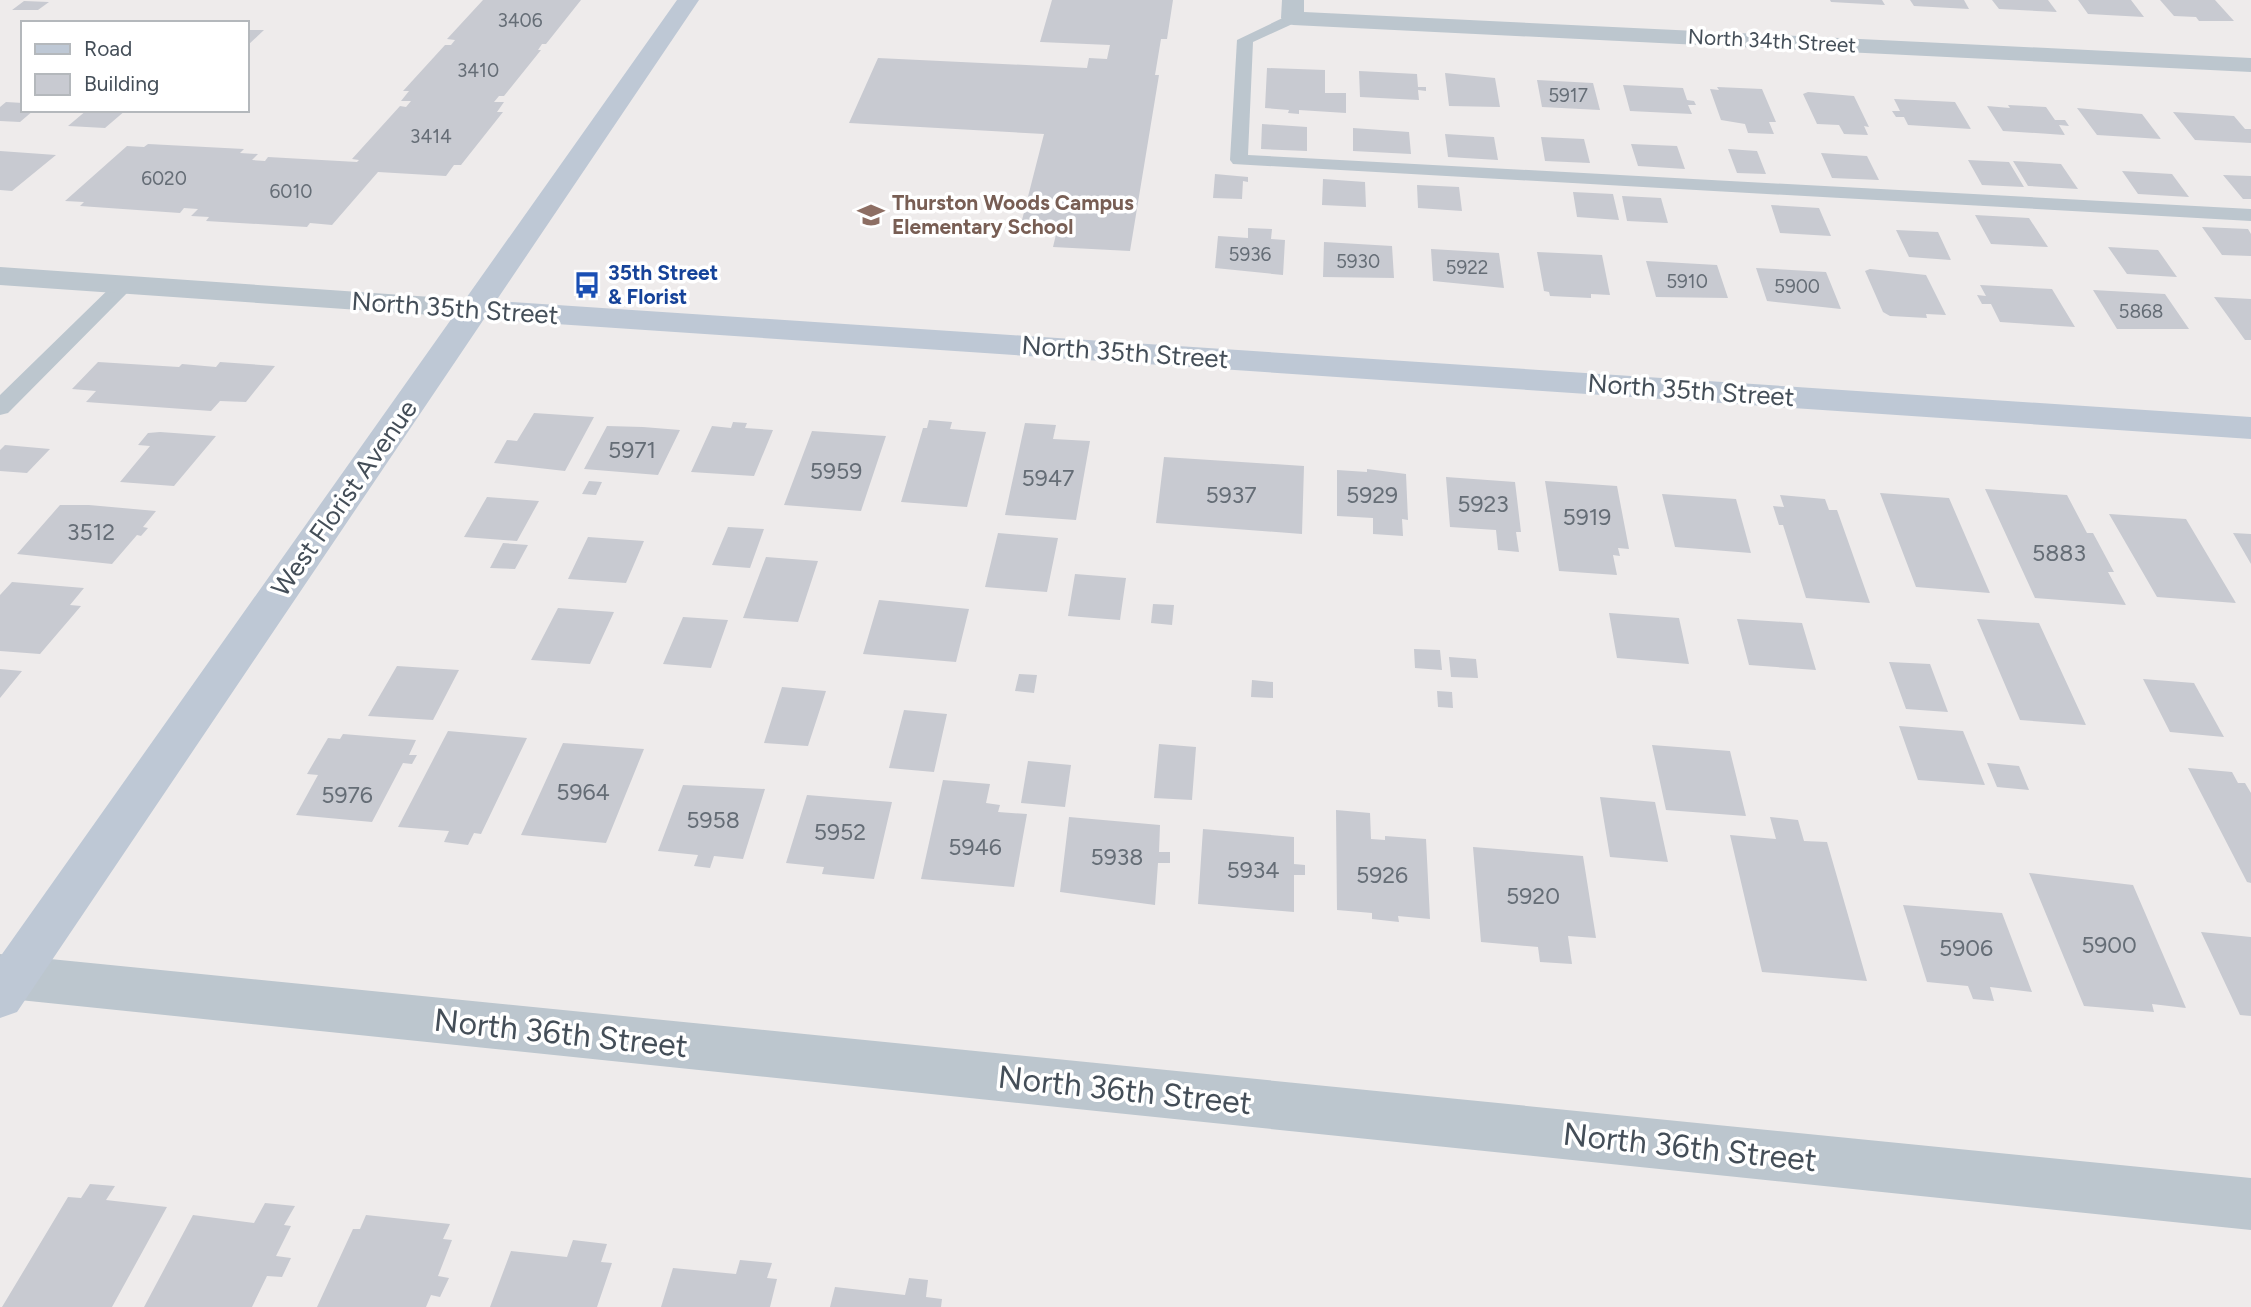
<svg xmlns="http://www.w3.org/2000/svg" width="2251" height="1307" viewBox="0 0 2251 1307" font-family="Figtree,sans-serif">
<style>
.building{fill:#c8cad1}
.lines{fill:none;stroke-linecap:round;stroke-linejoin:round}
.lane{fill:#bcc6ce;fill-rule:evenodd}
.street{fill:#bcc6ce;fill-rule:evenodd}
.secondary{fill:#bec8d5;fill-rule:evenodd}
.labels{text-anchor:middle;stroke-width:7;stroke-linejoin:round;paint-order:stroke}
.far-number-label{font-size:19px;fill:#656d76}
.far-street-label{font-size:21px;fill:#444e58;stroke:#fff}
.far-education-label{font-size:21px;font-weight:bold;fill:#785e54;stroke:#fff;text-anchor:start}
.far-transit-label{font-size:21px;font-weight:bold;fill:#164399;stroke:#fff;text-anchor:start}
.number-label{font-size:23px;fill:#656d76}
.street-label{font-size:26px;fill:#444e58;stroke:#fff}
.near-street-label{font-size:32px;fill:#444e58;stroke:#fff}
</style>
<rect width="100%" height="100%" fill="#eeebeb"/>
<path class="building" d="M483,0H581L546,44H542L538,50H541L504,96H499L494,102H504L497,112H503L461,165H454L446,176L378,172L332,225L310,223L307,227L206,221L209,217L191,216L198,209L184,208L180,213L80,206L84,202L65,201L127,146L144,147L148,144L244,149L240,153L258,154L252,160L265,161L268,157L357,162L359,160L352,159L400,106L406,107L411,101H401L409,91H403L445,45H451L455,40L447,39Z
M1052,0H1173L1167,39H1161L1155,75H1159L1130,251L1053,247L1058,226L1021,224L1044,134L849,123L878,58L1087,68L1089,58L1107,59L1110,45L1040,42Z
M1830,0H1882L1885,5L1831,2Z
M1910,0H1964L1969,9L1914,6Z
M1992,0H2048L2057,12L1999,9Z
M2078,0H2131L2144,17L2088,14Z
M2160,0H2215L2234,21H2199L2196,17L2174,16Z
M24,1L49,2L38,10H12Z
M247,30H264L247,46Z
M1267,68L1325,70V93H1346V113L1299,110V114L1288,113L1289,110L1265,108Z
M1359,71L1417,74L1418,87H1426V91L1418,90L1419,100L1360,97Z
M1445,73L1495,78L1500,107L1449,106Z
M1537,80L1593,83L1600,110L1542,107Z
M1623,85L1683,88L1687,100L1694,101L1696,105H1688L1692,114L1630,111Z
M1717,87L1762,89L1776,122H1769L1774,134L1748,133L1745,124L1721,120L1710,89L1719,90Z
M1808,92L1854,96L1869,127L1864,126L1868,135L1844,134L1839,125L1817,124L1803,94Z
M1894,99L1955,102L1971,129L1908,125L1904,117H1896L1892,111H1900Z
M6,102L23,103V110H34L20,122L0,121V107Z
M2008,105L2046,107L2055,120H2065L2069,126L2059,125L2065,135L2003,131L1987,106L2010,108Z
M2077,108L2142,114L2161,139L2097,135Z
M87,110H126L105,128L68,126Z
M2173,112L2234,116L2245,129H2251V143L2195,140Z
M1262,124L1307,127V151L1261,149Z
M1353,128L1409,132L1411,154L1353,151Z
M1445,134L1494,137L1498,160L1448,157Z
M1541,137L1584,139L1590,163L1545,161Z
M1631,144L1677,146L1685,169L1638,166Z
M1728,149L1757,151L1766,174L1737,173Z
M0,151L56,155L12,191L0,190Z
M1821,153L1867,156L1879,180L1832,178Z
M1968,160L2009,162L2024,187L1982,185Z
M2013,161L2061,164L2078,189L2028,186Z
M2122,171L2172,174L2189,197L2138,194Z
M1215,174L1248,177V182L1243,181L1242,199L1213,198Z
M2223,175L2251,176V199H2243Z
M1323,179L1365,182L1366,207L1322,205Z
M1417,185L1459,187L1462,211L1418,208Z
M1573,192L1613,194L1619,220L1577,217Z
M1622,196L1661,198L1668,223L1627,221Z
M1771,205L1819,208L1831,236L1780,233Z
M1975,215L2029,218L2048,247L1991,244Z
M2202,227L2248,229L2251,234V256L2222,255Z
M1248,228L1272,229L1271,239L1285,240L1283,275L1215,268L1218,236L1248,238Z
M1896,230L1938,232L1951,260L1909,257Z
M1324,242L1392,246L1394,278L1323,277Z
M2108,247L2158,250L2177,277L2127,274Z
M1431,249L1499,253L1504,288L1433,281Z
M1537,252L1602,255L1610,295L1591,294V298L1550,296L1549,292L1544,291Z
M1646,261L1717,265L1728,298L1656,297Z
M1756,268L1826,272L1841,309L1767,301Z
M1870,269L1926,275L1946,315L1926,314L1927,318L1890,316L1883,312L1865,271Z
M1980,285L2052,289L2075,327L2000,322L1991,304H1982L1977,295L1986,296Z
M2093,290L2165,294L2189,329H2117Z
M2214,297L2251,299V340H2245Z
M98,362L179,367L182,364L216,367L220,362L275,366L246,402L220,401L211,411L86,402L96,391L72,389Z
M534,413L594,417L565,471L494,463L507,440L517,441Z
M929,420L952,422L950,429L986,432L967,507L901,502L923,428H927Z
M733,422L747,423L745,428L773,430L754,476L691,472L712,426L731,428Z
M1025,423L1056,425L1053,439L1090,441L1076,520L1005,515Z
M607,426L643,427L680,430L658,475L584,469Z
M812,431L886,436L861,511L784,505Z
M160,432L216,436L174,486L120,482L150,446L138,445L148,433Z
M5,445L50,449L27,473L0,471V450Z
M1164,457L1304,466L1302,534L1156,523Z
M1367,469L1406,474L1408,520L1402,519L1403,536L1373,534V518L1337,516V470L1367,472Z
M1446,477L1515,482L1521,532H1516L1519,552L1498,550L1496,530L1450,527Z
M589,481L602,482L596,495L582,494Z
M1545,481L1617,486L1629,549L1618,548L1620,556L1613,555L1617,575L1559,571Z
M1985,489L2067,495L2087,533H2093L2114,572H2108L2126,605L2035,598Z
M1880,493L1949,498L1990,593L1916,587Z
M1662,494L1736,499L1751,553L1675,547Z
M1780,495L1825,499L1829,510H1837L1870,603L1806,598L1783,525H1779L1773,506L1784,507Z
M487,497L539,501L517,541L464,537Z
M60,505H89L156,511L143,527L148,528L141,536L137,535L112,564L17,554Z
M2109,514L2186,519L2236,603L2157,597Z
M728,527L764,529L750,568L712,565Z
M998,533L1058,538L1047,592L985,587Z
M2233,533L2251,534V564Z
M588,537L644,541L626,583L568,579Z
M503,543L528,545L515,569L490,568Z
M766,557L818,561L798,622L743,618Z
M1075,574L1126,578L1120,620L1068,616Z
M12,582L84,588L70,605L81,606L40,654L0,651V595Z
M879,600L969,609L956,662L863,654Z
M1153,604L1174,605L1172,625L1151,623Z
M558,608L614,612L590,664L531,660Z
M1609,613L1679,618L1689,664L1617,658Z
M683,617L728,620L711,668L663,664Z
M1737,619L1802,623L1816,670L1749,665Z
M1977,619L2039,623L2086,725L2020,720Z
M1414,649L1440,650L1442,670L1415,668Z
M1449,657L1476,659L1478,678L1451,677Z
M1889,662L1930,664L1948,712L1906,709Z
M397,666L459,670L433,720L368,716Z
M0,669L22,671L0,698Z
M1019,674L1037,675L1034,693L1015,691Z
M2143,679L2194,683L2224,737L2170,732Z
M1252,680L1273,682V698L1251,697Z
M782,687L826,691L808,746L764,743Z
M1437,691L1452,692L1453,708L1438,707Z
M904,710L947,714L934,772L889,768Z
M1899,726L1963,731L1985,785L1918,780Z
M448,731L527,738L481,834L474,833L468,845L444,842L449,831L398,827Z
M343,734L416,740L409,755H417L412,764L403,763L372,822L296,815L318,775L307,774L328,738L340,739Z
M563,743L644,749L606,843L521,835Z
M1159,744L1196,747L1192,800L1154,798Z
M1652,745L1730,751L1746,816L1666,810Z
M1028,761L1071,765L1065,807L1021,803Z
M1987,763L2019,766L2029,790L1997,787Z
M2188,768L2232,772L2238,783H2245L2251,793V883L2247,882Z
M943,780L990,784L986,803L1000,805L998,812L1027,814L1014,887L921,879Z
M683,785L765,789L743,859L714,856L710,868L694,866L698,855L658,851Z
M807,795L892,802L874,879L822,874L824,867L786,863Z
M1600,797L1655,802L1668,862L1610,857Z
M1336,810L1370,813L1371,839L1385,840V836L1426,839L1430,919L1398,916L1399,922L1372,919V913L1337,910Z
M1069,817L1160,825L1159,852H1170V863H1158L1155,905L1060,892Z
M1770,817L1798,820L1804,841L1827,842L1867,981L1762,972L1730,835L1776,839Z
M1203,829L1294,837V864L1305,865V875H1294V912L1198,904Z
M1473,847L1583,856L1596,938L1568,936L1572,964L1540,962L1538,947L1481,942Z
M2029,873L2133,885L2186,1008L2152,1004L2154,1012L2084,1006Z
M1903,905L2002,913L2032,992L1990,987L1994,1001L1973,999L1968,986L1927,982Z
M2201,932L2251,937V1016L2240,1015Z
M90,1184L115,1186L106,1200L167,1207L112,1307H2L68,1197L81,1198Z
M265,1203L295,1206L284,1225L291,1226L276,1256L291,1258L282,1277L267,1276L252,1307H144L193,1215L254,1223Z
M366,1215L450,1224L443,1239L452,1240L438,1276L449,1278L440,1297L431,1295L426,1307H317L353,1229H360Z
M573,1240L607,1244L601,1262L612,1263L597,1307H490L511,1251L567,1257Z
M740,1260L772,1263L767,1278L777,1279L770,1307H661L673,1268L736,1274Z
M909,1278L928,1280L926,1297L942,1299L941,1307H830L835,1287L905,1295Z"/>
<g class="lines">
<path class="lane" d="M1293,13L1301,18L1299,21L1253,42L1248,155L2251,209V221L1233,164L1230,160L1237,40Z
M125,278L135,284L132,288L8,413L0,415V395L118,280Z"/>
<path class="street" d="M1282,0H1304V12L2251,58V72L1293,25L1285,23L1281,18Z
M0,267L475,300L486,302L490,309L486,316L475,318L0,285Z
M0,954L2251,1178V1230L0,998Z"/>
<path class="secondary" d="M677,0H699L496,301L2251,417V439L484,319L17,1012L0,1018V957Z"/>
</g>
<defs>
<symbol id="school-bare" viewBox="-9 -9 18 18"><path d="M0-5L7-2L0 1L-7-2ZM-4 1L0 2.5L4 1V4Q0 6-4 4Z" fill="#8d6e63" stroke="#fff" stroke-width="2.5" paint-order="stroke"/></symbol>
<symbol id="bus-bare" viewBox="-9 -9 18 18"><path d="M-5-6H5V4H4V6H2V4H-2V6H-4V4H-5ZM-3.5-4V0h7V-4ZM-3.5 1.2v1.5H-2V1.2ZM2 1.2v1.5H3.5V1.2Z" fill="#1a4fb4" stroke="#fff" stroke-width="2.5" paint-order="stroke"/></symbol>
</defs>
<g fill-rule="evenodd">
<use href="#school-bare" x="852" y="196" width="38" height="38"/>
<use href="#bus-bare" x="568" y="266" width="38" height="38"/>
</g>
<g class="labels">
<g class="far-number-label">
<text x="520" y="27">3406</text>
<text x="478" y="77">3410</text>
<text x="1568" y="102">5917</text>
<text x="431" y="143">3414</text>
<text x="164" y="185">6020</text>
<text x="291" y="198">6010</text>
<text x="1250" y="261">5936</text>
<text x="1358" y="268">5930</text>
<text x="1467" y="274">5922</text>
<text x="1687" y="288">5910</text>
<text x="1797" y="293">5900</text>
<text x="2141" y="318">5868</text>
</g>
<g class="far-street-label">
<text transform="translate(1772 41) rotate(3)" y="7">North 34th Street</text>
</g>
<g class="far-education-label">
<text x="892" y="210">Thurston Woods Campus<tspan x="892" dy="24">Elementary School</tspan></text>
</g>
<g class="far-transit-label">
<text x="608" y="280">35th Street<tspan x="608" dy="24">&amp; Florist</tspan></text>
</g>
<g class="number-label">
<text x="632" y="458">5971</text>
<text x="836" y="479">5959</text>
<text x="1048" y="486">5947</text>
<text x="1231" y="503">5937</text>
<text x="1372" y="503">5929</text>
<text x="1483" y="512">5923</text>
<text x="1587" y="525">5919</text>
<text x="91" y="540">3512</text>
<text x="2059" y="561">5883</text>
<text x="583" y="800">5964</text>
<text x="347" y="803">5976</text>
<text x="713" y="828">5958</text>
<text x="840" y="840">5952</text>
<text x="975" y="855">5946</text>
<text x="1117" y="865">5938</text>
<text x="1253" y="878">5934</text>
<text x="1382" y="883">5926</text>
<text x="1533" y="904">5920</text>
<text x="2109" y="953">5900</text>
<text x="1966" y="956">5906</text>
</g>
<g class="street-label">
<text transform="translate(455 308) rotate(4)" y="9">North 35th Street</text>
<text transform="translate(1125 352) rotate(4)" y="9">North 35th Street</text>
<text transform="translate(1691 390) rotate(4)" y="9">North 35th Street</text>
<text transform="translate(344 498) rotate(-55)" y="9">West Florist Avenue</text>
</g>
<g class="near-street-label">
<text transform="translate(561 1033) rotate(6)" y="11">North 36th Street</text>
<text transform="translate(1125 1090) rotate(6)" y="11">North 36th Street</text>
<text transform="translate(1690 1147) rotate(6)" y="11">North 36th Street</text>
</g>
</g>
<rect x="21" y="21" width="228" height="91" fill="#ffffff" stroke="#b4b8bc" stroke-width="2"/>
<rect x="35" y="44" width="35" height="10" fill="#bec8d5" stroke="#b4b8bc" stroke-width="2"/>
<text x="84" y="56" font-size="21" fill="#444e58">Road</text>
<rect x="35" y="74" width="35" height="21" fill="#c8cad1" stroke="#b4b8bc" stroke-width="2"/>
<text x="84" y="91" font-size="21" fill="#444e58">Building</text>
</svg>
